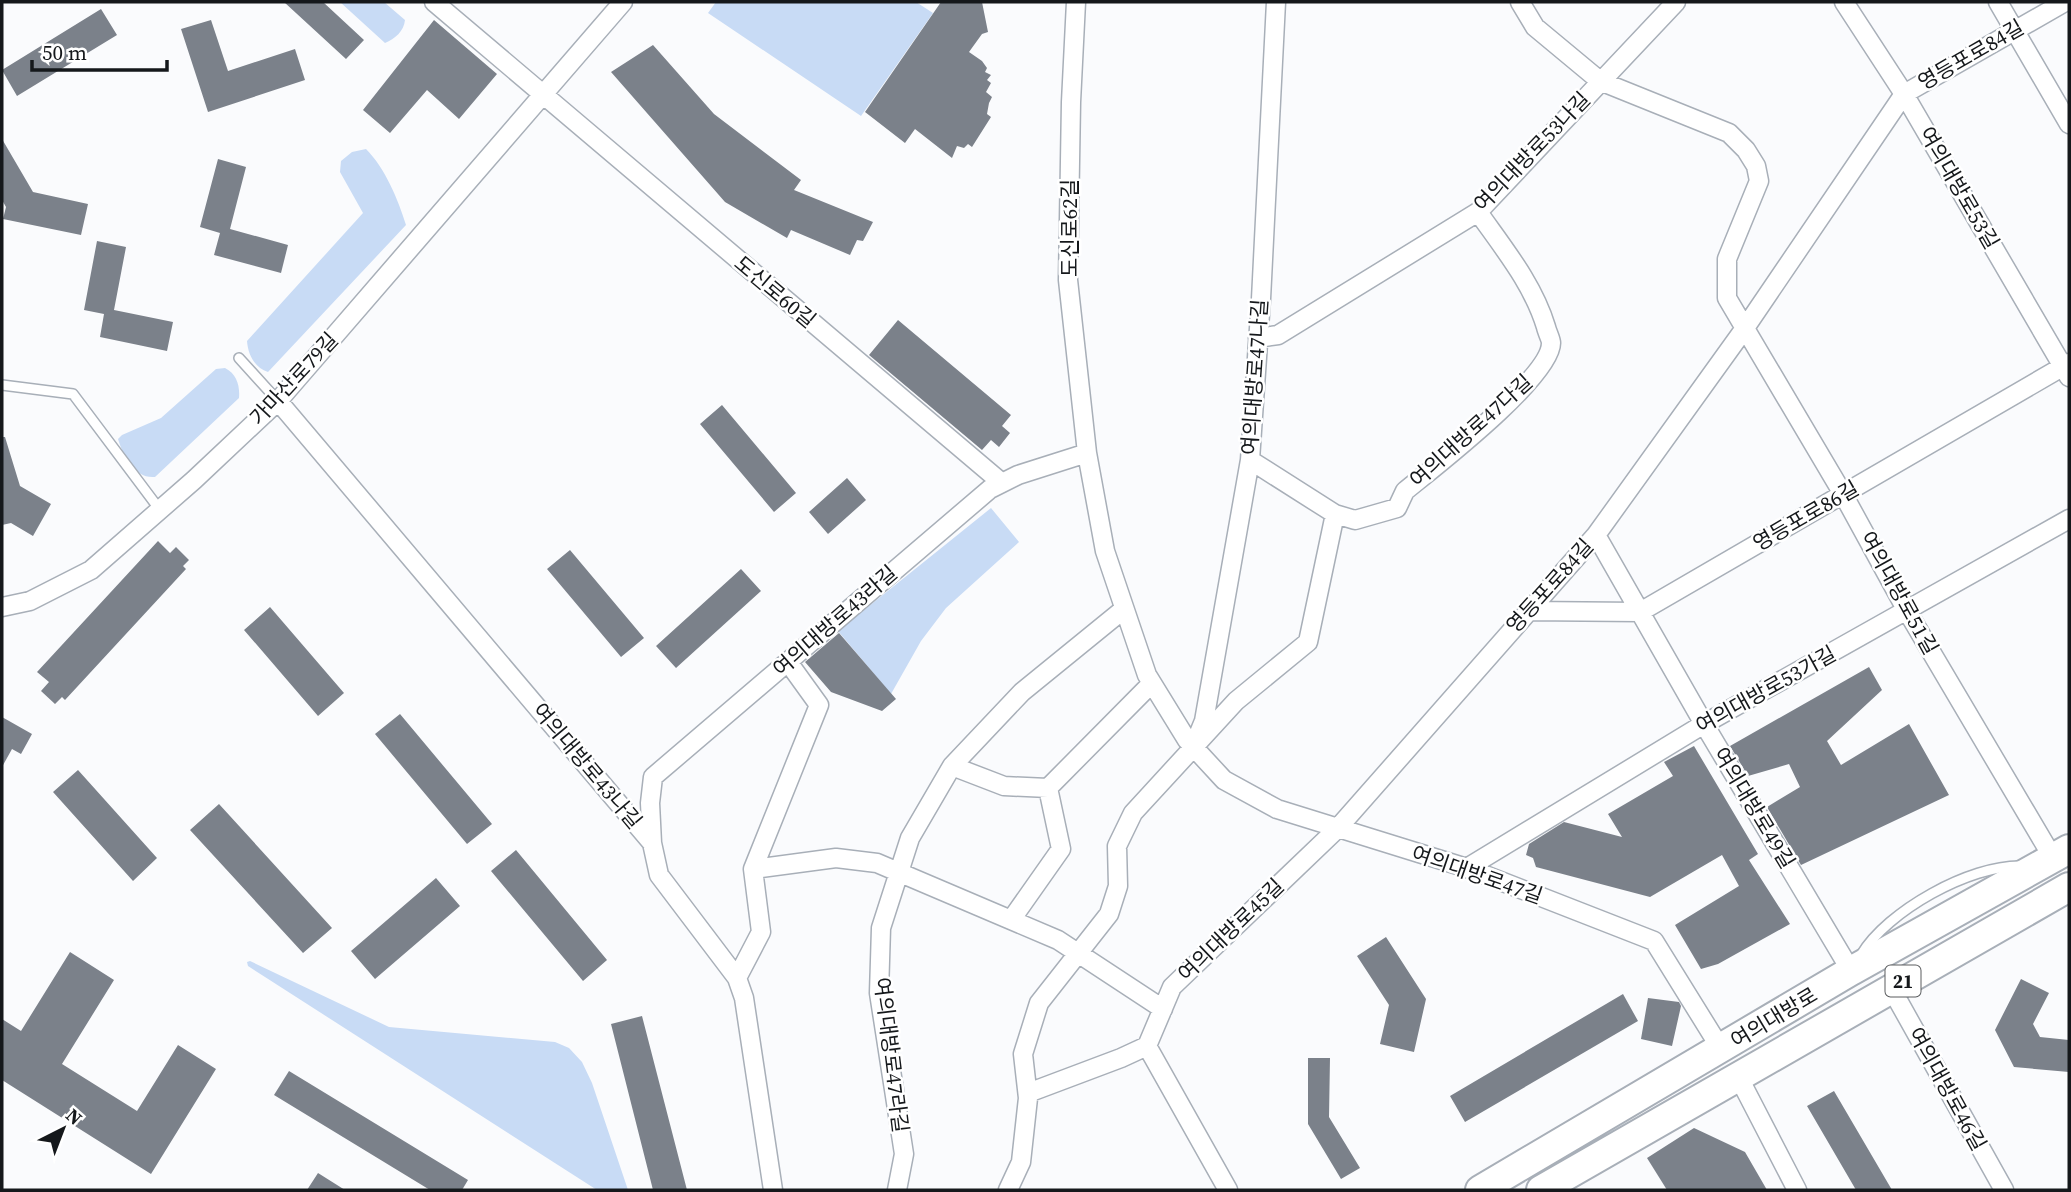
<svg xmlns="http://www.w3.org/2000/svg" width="2071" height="1192" viewBox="0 0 2071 1192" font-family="'Source Serif 4','Noto Sans KR',serif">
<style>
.green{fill:#c8dbf5}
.building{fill:#7b818a}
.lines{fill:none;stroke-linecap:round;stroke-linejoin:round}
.lane-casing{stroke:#a8afb8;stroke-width:12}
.street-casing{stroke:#a8afb8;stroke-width:21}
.primary-casing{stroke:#a8afb8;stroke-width:32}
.lane{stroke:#fff;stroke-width:9}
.street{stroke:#fff;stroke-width:18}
.primary{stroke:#fff;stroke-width:28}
.labels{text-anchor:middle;stroke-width:5;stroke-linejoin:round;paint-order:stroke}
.shield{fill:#fff;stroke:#5b5d5f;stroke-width:2}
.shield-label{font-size:19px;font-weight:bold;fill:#15181b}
.street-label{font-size:21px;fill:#15181b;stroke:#fff}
</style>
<rect width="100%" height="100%" fill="#fafbfd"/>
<path class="green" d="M340,2H384L405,20C404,31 395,39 385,43Z
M716,2H916L933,13L861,116L708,13Z
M366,149C385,168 398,199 406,225L268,372C255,368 248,355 247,341L363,213L340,172L341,161L352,152Z
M225,368C237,374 240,386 239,398L155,477C135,479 123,456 118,439L122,435L161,418L216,369Z
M991,508L1019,542L946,608L921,641L891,694L838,631Z
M250,961L389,1027L555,1042L569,1048L582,1062L592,1083L628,1190H597L265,977L248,966L247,962Z"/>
<path class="building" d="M284,2H323L364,40L346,59Z
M941,2H982L988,32L982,34L969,52L982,61L987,68L985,72L991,75L987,80L991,83L986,92L992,97L989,103L987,114L991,117L972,147L968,144L964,148L957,146L952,158L915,129L905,143L865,112Z
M101,9L117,35L17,96L2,70Z
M211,20L228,71L295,49L305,80L208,112L181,29Z
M434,20L497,74L459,119L427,90L390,133L363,110Z
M653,45L714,114L801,180L794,190L873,222L863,241L857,240L850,255L791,230L787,238L725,202L611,72Z
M2,139L33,192L88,204L81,235L3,219L6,207L2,200Z
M218,159L246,167L230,229L288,245L281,273L214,255L220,233L200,227Z
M97,241L126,247L114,310L173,322L167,351L100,337L104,314L84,310Z
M898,320L1011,415L1002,426L1010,433L999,447L991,440L982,450L869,355Z
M722,405L796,493L774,512L700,424Z
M2,437H5L20,486L51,504L33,536L11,523L2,525Z
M847,478L866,500L828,534L809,512Z
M158,541L170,553L176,547L189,560L183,566L186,569L65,700L62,697L55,704L41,691L49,682L37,672Z
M570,550L644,638L621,657L547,569Z
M741,569L761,591L676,668L656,646Z
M270,607L344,693L318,716L244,630Z
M839,633L896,699L882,711L831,692L805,662Z
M1869,667L1882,690L1827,741L1841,765L1909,724L1949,795L1801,865L1767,807L1800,787L1789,764L1748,776L1730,746Z
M400,714L492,824L467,844L375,734Z
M2,717L32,734L21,754L12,749L2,767Z
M1694,746L1758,854L1749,860L1790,924L1718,964L1701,969L1675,925L1739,886L1722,855L1650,897L1536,867L1533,858L1526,855L1529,844L1564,822L1622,837L1608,814L1673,776L1664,762Z
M78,770L157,858L133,881L53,792Z
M219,804L332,928L303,953L190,830Z
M516,850L607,960L583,981L491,871Z
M436,878L460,906L375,979L351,951Z
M1386,937L1426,999L1414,1052L1380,1044L1389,1005L1357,956Z
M70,952L114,980L62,1064L137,1111L178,1045L216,1069L151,1174L2,1080V1019L21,1031Z
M2021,979L2049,993L2033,1024L2040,1037L2069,1040V1072L2014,1067L1995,1030Z
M1623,994L1638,1021L1465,1122L1450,1096Z
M1648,998L1679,1002L1681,1006L1672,1046L1641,1039Z
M642,1016L687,1190H653L611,1024Z
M1308,1058H1330L1329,1117L1360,1168L1341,1179L1308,1124Z
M289,1071L468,1180L462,1190H430L274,1095Z
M1834,1091L1892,1190H1856L1807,1106Z
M1694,1128L1745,1152L1767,1190H1667L1647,1158Z
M318,1173L345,1190H307Z"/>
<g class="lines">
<defs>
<path id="lane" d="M239,358L278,401
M2,385L73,394L160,510
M1861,955C1887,911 1970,865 2021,866"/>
<path id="street" d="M434,2L1002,483
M1076,2L1071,102L1068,280L1087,453L1105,551L1147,675L1187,740L1224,780L1277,809L1467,868L1654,941L1721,1049
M1520,2L1535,27L1600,81L1729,133L1746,150L1756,166L1759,181L1727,259V298L1843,494L1907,611L2053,858
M1844,2L1904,94L2069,377
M1998,2L2069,124
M1258,338L1278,335L1478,212L1676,2
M278,401L652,843L659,875L737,978L744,998L773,1190
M1250,460L1335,514L1355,520L1397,508L1405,491C1433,468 1551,377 1551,343C1551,339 1547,332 1546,327C1533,284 1504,249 1478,212
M1596,535L1704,724L1851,971
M2,607L30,601L91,570L194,480L278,401L623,2
M1527,611L1640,612L2069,363
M1197,738L1204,721L1250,460L1261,299L1276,2
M952,766L1004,786L1048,788
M1048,788L1152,683
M652,843L650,803L653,777L990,489L1018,475L1087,453
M1467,868L1704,724L2069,519
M753,869L836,858L877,863L1058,940L1163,1009
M1011,920L1061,849L1048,788
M737,978L761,932L753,869L819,705L788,662
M1891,988L2004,1190
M1738,1076L1797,1190
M1028,1093L1121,1058L1147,1046
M897,1190L904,1154L879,993L881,928L910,838L952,766L1022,692L1124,609
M1008,1190L1021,1162L1028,1098L1023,1054L1039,1003L1109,914L1118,886L1117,846L1133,813L1236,701L1308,642L1335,514
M1228,1190L1147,1046L1172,987L1337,829L1596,535L1745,328L1904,94L2065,2"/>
<path id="primary" d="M1480,1190L1851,971L2069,849
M1541,1190L2069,887"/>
</defs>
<use href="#lane" class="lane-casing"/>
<use href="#street" class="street-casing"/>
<use href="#primary" class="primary-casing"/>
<use href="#lane" class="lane"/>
<use href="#street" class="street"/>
<use href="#primary" class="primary"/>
</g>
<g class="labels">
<rect class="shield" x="1885.5" y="965.5" width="35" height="31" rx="5"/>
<g class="shield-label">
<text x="1903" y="988">21</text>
</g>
<g class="street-label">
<text transform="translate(1971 55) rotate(-30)" y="7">영등포로84길</text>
<text transform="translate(1532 152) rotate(-46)" y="7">여의대방로53나길</text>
<text transform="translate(1959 188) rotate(60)" y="7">여의대방로53길</text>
<text transform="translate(1070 228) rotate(-90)" y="7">도신로62길</text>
<text transform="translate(775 292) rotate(40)" y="7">도신로60길</text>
<text transform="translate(1255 377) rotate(-86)" y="7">여의대방로47나길</text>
<text transform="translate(294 379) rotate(-47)" y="7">가마산로79길</text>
<text transform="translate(1471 431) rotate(-42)" y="7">여의대방로47다길</text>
<text transform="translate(1806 516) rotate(-30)" y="7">영등포로86길</text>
<text transform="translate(1550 586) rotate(-48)" y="7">영등포로84길</text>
<text transform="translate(1899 593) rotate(61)" y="7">여의대방로51길</text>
<text transform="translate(835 621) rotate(-41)" y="7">여의대방로43라길</text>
<text transform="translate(1766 690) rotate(-29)" y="7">여의대방로53가길</text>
<text transform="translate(587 766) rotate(50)" y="7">여의대방로43나길</text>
<text transform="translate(1754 808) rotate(59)" y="7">여의대방로49길</text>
<text transform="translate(1477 875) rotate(19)" y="7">여의대방로47길</text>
<text transform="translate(1231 930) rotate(-44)" y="7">여의대방로45길</text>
<text transform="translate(1774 1018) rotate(-31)" y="7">여의대방로</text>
<text transform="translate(891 1055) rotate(83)" y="7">여의대방로47라길</text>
<text transform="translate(1947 1089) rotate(61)" y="7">여의대방로46길</text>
</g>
</g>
<rect width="2071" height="1192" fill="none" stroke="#15181b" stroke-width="7"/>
<g transform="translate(63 1129) rotate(42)" stroke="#ffffff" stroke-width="5" paint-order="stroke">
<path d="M0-5L12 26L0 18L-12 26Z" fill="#15181b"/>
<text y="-10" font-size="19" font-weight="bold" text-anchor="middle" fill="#15181b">N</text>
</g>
<path d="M32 60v10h135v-10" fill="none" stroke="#15181b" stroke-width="3.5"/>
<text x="42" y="60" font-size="21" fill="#15181b" stroke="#ffffff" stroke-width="5" paint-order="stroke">50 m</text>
</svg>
